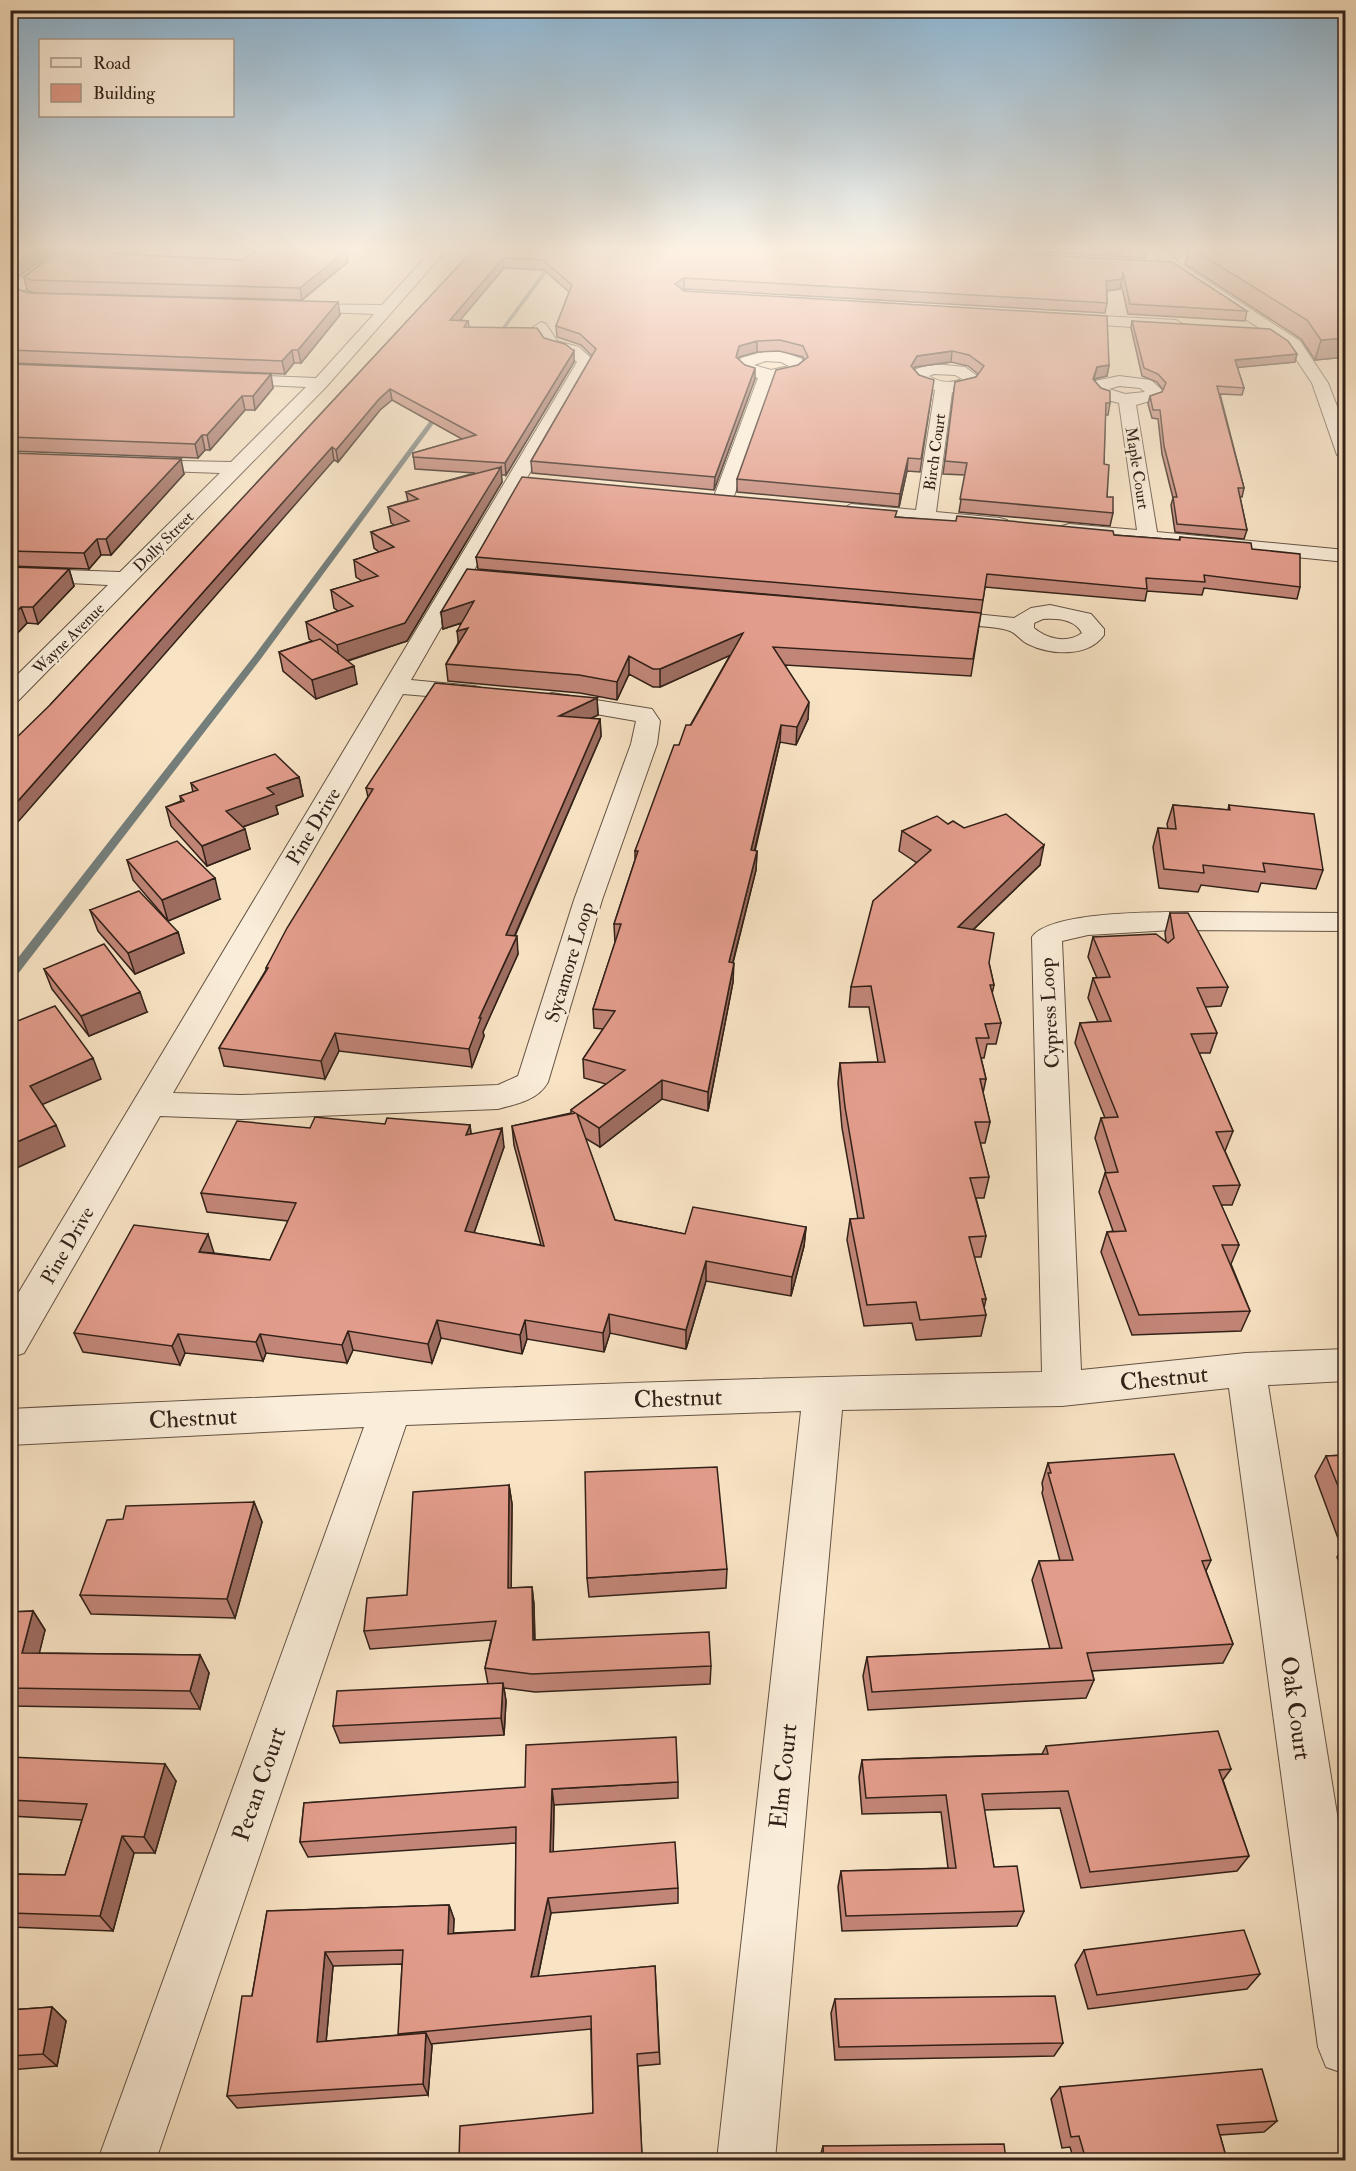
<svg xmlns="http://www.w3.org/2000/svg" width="1356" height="2171" viewBox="0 0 1356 2171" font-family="'IM FELL Double Pica',serif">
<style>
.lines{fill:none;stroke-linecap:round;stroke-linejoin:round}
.stream{fill:#747e7b;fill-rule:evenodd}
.street-casing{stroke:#645243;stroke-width:2}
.street{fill:#faedd9;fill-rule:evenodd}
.wall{fill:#c28678;stroke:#322118;stroke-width:1.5;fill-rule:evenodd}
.shaded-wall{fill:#9e6d61;stroke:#322118;stroke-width:1.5}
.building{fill:#e29c8b;stroke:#322118;stroke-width:1.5}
.labels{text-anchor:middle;stroke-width:5;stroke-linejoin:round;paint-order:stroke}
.far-street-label{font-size:16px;fill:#322118;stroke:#faedd9}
.street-label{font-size:20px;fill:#322118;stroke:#faedd9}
.near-street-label{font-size:24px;fill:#322118;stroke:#faedd9}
</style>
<rect width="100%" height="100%" fill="#f8e3c4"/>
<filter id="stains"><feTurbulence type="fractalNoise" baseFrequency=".00333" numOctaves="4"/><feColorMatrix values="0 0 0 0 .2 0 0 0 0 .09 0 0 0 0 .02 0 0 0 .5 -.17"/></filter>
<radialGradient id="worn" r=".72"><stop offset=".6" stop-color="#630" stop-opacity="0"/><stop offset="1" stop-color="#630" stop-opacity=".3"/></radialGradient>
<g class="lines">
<path class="stream" d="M561,247H566L496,341H492Z
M438,410L443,411L260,660L14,979H10V968L254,656Z"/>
<defs>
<path id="street" d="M65,247H80L23,291L59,296L61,299L59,302L12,298L10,286Z
M435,247H449L326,387L18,701L10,703V682L108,585L10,580V568L120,572L220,473L138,470L129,464L131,460L231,462L306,387L226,383L218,378L220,374L316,378L374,314L295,311L290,310L288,307L290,304L382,305Z
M1149,247H1163L1179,263L1300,341L1328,383L1346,429V460L1337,455L1312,383L1288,347L1169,269Z
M1063,314L1176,320L1184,325L1176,330L1058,322L1055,319L1058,316Z
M541,322L546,324L557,341L579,347L594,361L411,680L474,686L482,688L486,693L482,698L474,700L403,694L173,1093L241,1095L498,1085L518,1076L574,900L631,744L636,721L544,705L540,700L544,695L552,693L652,709L660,721L657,744L602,900L548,1082C538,1100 517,1104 498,1109L241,1119L160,1116L24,1353L10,1358V1307L577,362L567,353L545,347L533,327Z
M766,351L784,352L802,359L805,368L797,374L774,379L733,499L723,505L716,503L713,499L758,378L745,374L737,367L741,358ZM766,361L781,362L789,366L771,370L754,365Z
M934,364L965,367L980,378L974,386L952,392L936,512L1000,518L1007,520L1010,524L1007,528L1000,530L851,516L841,510L851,504L916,510L935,390L919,385L912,378L916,369ZM934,374L955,375L962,379C951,384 939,382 929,376Z
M1119,376L1151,380L1162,390L1160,398L1136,405L1157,532L1346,550V562L1062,534L1059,530L1062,526L1069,524L1137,530L1119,403L1100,398L1093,391L1095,381ZM1119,386L1140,388L1145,392L1125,394L1109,389Z
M1050,605L1091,614L1104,629V635C1088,658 1050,655 1028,644C1021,641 1016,633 1010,631C995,625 954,625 936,624L928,622L925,617L928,612L936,610L1014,618L1031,608ZM1043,619C1057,618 1075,619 1082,633C1067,644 1047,639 1034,628V623Z
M1201,912L1346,913V931L1172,930L1088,935L1062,941L1081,1370L1246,1353L1346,1349V1381L1268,1385L1346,1870V2074L1326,2067L1318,2047L1229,1388L1062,1406L842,1410L775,2160H717L801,1411L406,1425L156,2160H98L364,1427L10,1445V1409C354,1393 698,1378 1042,1372L1032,937C1050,910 1167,912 1201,912Z"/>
</defs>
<use href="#street" class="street-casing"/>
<use href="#street" class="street"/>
</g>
<path class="wall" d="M10,248H59L12,281L11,286L28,293H35L27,290L24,277L64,248H148L135,255L242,260L345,250H347L348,262L302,300L36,293L340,315L301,363H294L285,374L10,363Z
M475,248L1172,262L1247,311L1245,321L1128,314L1121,284L1120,289L1107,291V303L1105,313L684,289L683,290L684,291L1109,365L1107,376L1095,379L1094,380L1110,403L1108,415H1105L1104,464L1107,497L1113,513L1110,526L959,512L965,475L943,474L955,382L976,377L978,374L968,366L951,362L915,367L914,369L932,392L920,472L907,471L899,507L737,492V479L798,365L804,360L803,357L779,351L757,352L739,357L738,359L755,379L714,490L532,473L531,461L592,356L581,345L557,337L556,326L569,292L544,270L504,268L460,320L468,321L469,327L544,338L574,362L506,475H501L502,482L407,641L348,661L357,684L316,699L283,671L279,652L312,641L309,639L306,622L338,611L334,608L331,590L362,581L356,577L354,560L379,552L374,548L371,532L394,525L391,523L388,507L408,501L406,492L475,473L415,469L413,453L462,439L392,400L380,410L338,462L334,460L50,705Z
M966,248H1148L1146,258Z
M1189,248H1275L1277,249L1346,254V357L1315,360L1301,339L1185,264Z
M1132,321L1295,362L1237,367L1244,388L1242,395L1220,394L1244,488L1242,497H1240L1247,530L1244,539L1175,532L1171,505L1173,498L1162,454L1158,419L1152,418L1148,404L1150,396L1162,392L1163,390L1157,382L1142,376L1131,328Z
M10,364L273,388L255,410H245L210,450H205L198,458L10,451Z
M10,453L184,474L111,555H101L89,569L10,566Z
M896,517L1114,535L1179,540L1180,537L1252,549L1300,587L1297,599L1204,588L1202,595L1147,591L1145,601L985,587L981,613L478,569L476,557Z
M10,567L69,569L74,586L38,624L27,623L10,641Z
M441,612L981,613L971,676L785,665L808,719L796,745L780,742L755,851H757L756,870L733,963V982L708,1111L662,1099L600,1147L585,1138L615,1220L685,1234L806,1227L804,1246L791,1296L706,1281L686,1349L610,1333L604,1352L527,1339L522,1354L441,1338L432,1363L353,1350L347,1363L266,1353L263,1361L185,1353L180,1365L83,1352L74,1333L214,1253L270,1260L288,1221L207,1212L201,1193L310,1128L385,1124L470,1125L471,1134L504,1147L474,1233L541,1245L514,1145L512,1126L571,1113V1110L606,1084L584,1078L583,1059L603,1029L594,1028L593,1009L615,943L614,924L635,860V851L679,745L730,655L660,687H653L629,674L617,700L580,693L448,681L446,664L458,643L462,623L443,629Z
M597,698L598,715L591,718L600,719L601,736L515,936L518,954L483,1032L484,1036L472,1067L339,1051L325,1079L224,1066L219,1048L266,970V968L368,797L366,788Z
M299,777L303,796L276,806L278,814L243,827L250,849L207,866L171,826L166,807L181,801L180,796L193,792L191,783Z
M1173,805L1228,810L1229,805L1323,870L1316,889L1261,883L1258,892L1201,885L1198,892L1159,888L1153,847L1158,828L1168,829L1167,824Z
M948,824L964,828L1040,865L973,930L989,963L994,985L992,994L1001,1023L996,1044H987L984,1058H981L986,1079L983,1093L990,1122L985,1143H980L989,1177L984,1198H976L986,1236L981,1257H974L986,1299L984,1308L986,1315L981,1336L916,1340L912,1323L864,1326L847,1240L850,1219H858L842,1128L838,1083L840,1063L878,1062L869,1007H849L851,987L917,863L899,851L902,831Z
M127,860L220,899L168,921L133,880Z
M90,910L178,932L184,953L135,974L98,931Z
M1170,913L1228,987L1221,1006L1205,1007L1217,1033L1210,1053H1199L1233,1131L1225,1151L1240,1185L1232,1205H1221L1239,1245L1231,1264L1250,1311L1241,1331L1132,1335L1101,1252L1107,1232L1113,1231L1099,1192L1105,1173H1106L1095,1138L1101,1118H1105L1075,1043L1080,1023L1098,1022L1088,998L1093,978H1097L1088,957L1093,937L1166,942L1165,933Z
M44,969L147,1012L89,1036L52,989Z
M1346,1455V1580L1337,1557L1342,1549L1315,1476L1326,1456Z
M1048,1463L1211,1560L1206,1571L1233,1644L1223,1663L1092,1671L1094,1680L1086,1698L868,1710L863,1676L867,1657L1050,1649L1032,1580L1039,1561H1060L1042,1493L1043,1489L1042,1483Z
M509,1485L512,1504L511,1588L532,1587L534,1605L535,1640L711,1666L710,1684L535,1692L504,1688L506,1701L504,1735L340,1743L333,1726L488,1684L485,1668L491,1640L370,1649L364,1631L407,1595Z
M254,1502L262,1522L235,1618L91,1614L80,1595Z
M727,1569L726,1588L589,1597L587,1578Z
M33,1611L45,1630L39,1653L200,1655L209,1673L200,1709L10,1706V1612Z
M1046,1746L1231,1769L1223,1780L1249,1856L1237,1871L1081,1888L1060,1808L984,1810L994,1867L1024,1911L1017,1926L842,1931L838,1887L841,1871L948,1868L941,1812L862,1814L859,1777L862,1760L1042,1754Z
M10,1757L176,1781L155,1853H134L113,1931L10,1927V1874L65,1875L82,1820L10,1816Z
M678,1782V1798L554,1805L553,1852L678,1888V1903L551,1913L538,1977L655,1966L660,2064L638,2066L642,2160H459L593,2113L591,2029L431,2044L432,2046L428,2095L237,2108L227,2096L252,1996L267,1911L449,1905L454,1919L453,1933L515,1930L516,1843L308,1857L300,1842L304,1803ZM402,1964L399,2035L326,2041L333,1966Z
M1084,1950L1260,1974L1247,1989L1088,2009L1075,1965Z
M835,1999L1063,2043L1054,2056L835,2060L831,2013Z
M52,2007L66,2021L57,2066L10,2070V2010Z
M1060,2087L1277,2121L1264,2132L1220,2135L1227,2160H1074L1070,2147L1062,2148L1051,2099Z
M823,2146L1006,2160H820V2157Z"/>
<path class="shaded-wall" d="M39,248H59L12,281L10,286V267Z
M126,248H148L117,266L114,254Z
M341,248H344L345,251L347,250L348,262L302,300L300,288Z
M503,258L504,268L451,331L450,320Z
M684,278V289L675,294V284Z
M1122,279L1120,289L1104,291L1106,281Z
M338,302L340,315L301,363L298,350Z
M1346,338V357L1315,360L1321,340Z
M757,341V352L739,357L736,369V357L739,346Z
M292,350L294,363L285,374L282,361Z
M574,351V362L506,475L505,463Z
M952,351L951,362L915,367L910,377L911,366L917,356Z
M1297,354L1295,362L1233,368L1235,360Z
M1109,365L1107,376L1095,379L1091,391L1097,367Z
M755,368V379L714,490L715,477Z
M271,374L273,388L255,410L253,396Z
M390,389L392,400L380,410L338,462L336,450L379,399Z
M242,396L245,410L210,450L207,435Z
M202,435L205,450L198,458L195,444Z
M332,447L334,460L10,831V810Z
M908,458L907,471L899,507L900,494Z
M181,459L184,474L111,555L106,539Z
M501,467L502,482L407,641L340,663L337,645Z
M97,539L101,555L89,569L84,553Z
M69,569L74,586L38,624L33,607Z
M474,601L476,618L443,629L441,612Z
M21,607L27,623L10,641V618Z
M468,628L459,648L457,631Z
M743,633L742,650L660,687V669Z
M629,656V674L617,700V682Z
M354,666L357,684L316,699L312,680Z
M597,698L598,715L560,733L559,716Z
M809,702L808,719L796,745L797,727Z
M600,719L601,736L507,953L506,935Z
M781,725L780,742L750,869L751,850Z
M299,777L303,796L276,806L278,814L231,831L226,811L267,788Z
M245,829L250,849L207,866L202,846Z
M1044,845L1040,865L954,948L958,927Z
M757,851L756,870L728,981L729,962Z
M215,878L220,899L168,921L162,900Z
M178,932L184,953L135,974L128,953Z
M517,936L518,954L483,1032L484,1036L472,1067L469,1049L479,1018Z
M734,963L733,982L708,1111V1092Z
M140,992L147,1012L89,1036L81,1016Z
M335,1033L339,1051L325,1079L321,1061Z
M93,1058L101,1079L39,1106L30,1086Z
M662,1080V1099L600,1147L599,1128Z
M56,1125L65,1146L10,1171V1145Z
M470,1125L472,1144L466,1135Z
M502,1128L504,1147L468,1250L465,1231Z
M10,1209L16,1221L10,1223Z
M806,1227L804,1246L791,1296L792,1277Z
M208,1234L214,1253L199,1252Z
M706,1261V1281L686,1349V1330Z
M609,1314L610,1333L604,1352L603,1333Z
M437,1320L441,1338L432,1363L428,1344Z
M525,1320L527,1339L522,1354L520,1335Z
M348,1331L353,1350L347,1363L342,1345Z
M178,1334L185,1353L180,1365L172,1346Z
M260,1334L266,1353L263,1361L256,1342Z
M509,1485L512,1504L511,1607L508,1588Z
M254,1502L262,1522L235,1618L227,1599Z
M532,1587L534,1605L535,1659L533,1640Z
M33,1611L45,1630L35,1671L22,1653Z
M200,1655L209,1673L200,1709L190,1691Z
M503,1683L506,1701L504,1735L501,1718Z
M165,1764L176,1781L155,1853L144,1837Z
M552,1789L554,1805L553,1867L550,1852Z
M122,1836L134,1853L113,1931L100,1916Z
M548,1898L551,1913L535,1991L531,1977Z
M449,1905L454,1919L453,1948L448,1934Z
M325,1952L333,1966L325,2054L317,2042Z
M52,2007L66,2021L57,2066L43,2054Z
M426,2033L432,2046L428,2095L423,2084Z"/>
<path class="building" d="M10,248H39L10,267Z
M64,248H126L114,254L242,260L259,248H341L339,249L347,250L300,288L31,280L24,277Z
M475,248H912L1172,262L1247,311L1130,304L1123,272L1122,279L1106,281L1107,303L684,278L675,284L684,291L1107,316L1109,365L1097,367L1093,379L1101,388L1110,391V403H1106L1104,464L1109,465L1107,497H1113V513L960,499L967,463L945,461L955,382L976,377L984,366L969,355L952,351L917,356L911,366L919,375L934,380L921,459L908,458L900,494L737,479L776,370L798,365L808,357L803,346L780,340L757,341L739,346L736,357L745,365L755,368L715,477L531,461L596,349L580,334L556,326L572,285L543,260L503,258L450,320L468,321L464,327L537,328L544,338L565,344L574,351L505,463L413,457V453L476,435L390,389L379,399L336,450L332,447L10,810V744L50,705Z
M1191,248H1275L1277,249L1335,248L1346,254V338L1321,340L1307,320Z
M10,286L28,293L338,302L298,350H292L282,361L10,350Z
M1132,321L1270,329L1288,341L1297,354L1235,360L1244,388L1217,386L1244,488H1238L1247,530L1177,524L1173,497H1177L1164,446L1160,410H1153L1150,396L1162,392L1166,383L1158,374L1144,368Z
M10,364L271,374L253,396H242L207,435H202L195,444L10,437Z
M10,453L181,459L106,539H97L84,553L10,551Z
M501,467L405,623L337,645L306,622L353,606L331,590L378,576L354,560L394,547L371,532L409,521L388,507L418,499L406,492Z
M522,477L897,511L895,517L956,521L957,516L1113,531L1114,535L1180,540V537L1251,543L1252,549L1300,554V587L1204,575L1205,582L1146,578L1147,589L987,574L983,600L476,557Z
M10,567L69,569L33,607H21L10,618Z
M467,569L981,613L973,659L773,647L809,702L797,727L781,725L751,850L757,851L729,962L734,963L708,1092L662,1080L599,1128L577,1114L615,1220L685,1234L693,1207L806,1227L792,1277L706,1261L686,1330L609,1314L603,1333L525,1320L520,1335L437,1320L428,1344L348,1331L342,1345L260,1334L256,1342L178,1334L172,1346L74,1333L134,1225L208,1234L199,1252L270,1260L296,1203L201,1193L237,1121L310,1128L315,1117L385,1124L387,1118L470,1125L466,1135L502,1128L465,1231L544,1246L512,1126L575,1113L571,1110L625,1070L583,1059L615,1011L593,1009L621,924H614L638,851H635L674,745H679L686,725H691L743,633L660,669H653L629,656L617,682L579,675L446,664L468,628L457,631L474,601L441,612Z
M320,639L354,666L312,680L279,652Z
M435,683L597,698L559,716L600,719L506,935L517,936L479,1018H481L469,1049L335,1033L321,1061L219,1048L268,968H266L287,928L373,789L366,788Z
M275,754L299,777L267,788L274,794L226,811L245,829L202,846L166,807L184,801L180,796L198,790L191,783Z
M1173,805L1230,810L1229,805L1314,814L1323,870L1263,863L1265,872L1203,865L1204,873L1164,869L1158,828L1176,829Z
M1006,814L1044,845L958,927L994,933L989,963L994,985H990L1001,1023L985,1024L989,1038H976L986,1079H980L990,1122H975L989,1177L970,1178L986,1236L969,1237L986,1299H982L986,1315L920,1320L916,1302L867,1305L850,1219L864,1218L845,1107L840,1063L885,1062L871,986L851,987L873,901L931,850L902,831L937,816L948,824L953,821L964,828Z
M177,841L215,878L162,900L127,860Z
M139,891L178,932L128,953L90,910Z
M1170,913H1188L1228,987L1197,988L1217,1033L1191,1034L1233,1131L1216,1132L1240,1185L1213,1186L1239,1245H1222L1250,1311L1139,1315L1107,1232L1126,1231L1105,1173L1118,1172L1101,1118L1118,1117L1080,1023L1111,1021L1093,978L1110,977L1093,937L1156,934L1168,943L1174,938Z
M104,944L140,992L81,1016L44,969Z
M55,1006L93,1058L30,1086L56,1125L10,1145V1024Z
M1174,1454L1211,1560L1202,1561L1233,1644L1087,1653L1094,1680L872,1692L867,1657L1062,1648L1039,1561L1073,1560L1048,1473H1051L1048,1463Z
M1346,1455V1506L1326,1456Z
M717,1467L727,1569L587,1578L585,1472Z
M509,1485L508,1588L532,1587L533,1640L709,1632L711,1666L532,1674L485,1668L496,1621L364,1631L367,1598L407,1595L413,1492Z
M254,1502L227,1599L80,1595L107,1520L123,1519L126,1506Z
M33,1611L22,1653L200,1655L190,1691L10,1688V1612Z
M503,1683L501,1718L333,1726L337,1691Z
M1218,1731L1231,1769L1219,1770L1249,1856L1090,1872L1068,1791L982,1794L994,1867L1017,1866L1024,1911L846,1916L841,1871L956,1868L946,1795L866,1798L862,1760L1048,1754L1046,1746Z
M676,1737L678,1782L552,1789L550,1852L675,1842L678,1888L548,1898L531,1977L655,1966L659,2052L637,2054L642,2155L616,2158V2160H459L460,2126L593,2113L591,2016L398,2034L403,1950L325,1952L317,2042L426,2033L423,2084L227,2096L242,1996H252L267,1911L449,1905L448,1934L515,1930L516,1827L300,1842L304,1803L525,1787L526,1745Z
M10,1757L165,1764L144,1837L122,1836L100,1916L10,1913V1874L65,1875L87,1804L10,1800Z
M1244,1930L1260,1974L1097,1995L1084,1950Z
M1055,1996L1063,2043L839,2047L835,1999Z
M52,2007L43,2054L10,2056V2010Z
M1262,2069L1277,2121L1217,2125L1227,2160H1086L1079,2136L1071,2137L1060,2087Z
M1004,2144L1006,2160H824L823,2146Z"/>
<linearGradient id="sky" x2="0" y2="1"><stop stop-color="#8bb7d7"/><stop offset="0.45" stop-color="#fcf2e4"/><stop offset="1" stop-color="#fcf2e4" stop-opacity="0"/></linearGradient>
<rect width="1356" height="551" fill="url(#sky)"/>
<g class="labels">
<g class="far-street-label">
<text transform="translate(934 452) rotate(-82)" y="6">Birch Court</text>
<text transform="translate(1138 468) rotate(81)" y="6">Maple Court</text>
<text transform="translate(163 541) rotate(-45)" y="6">Dolly Street</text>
<text transform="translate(68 638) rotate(-45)" y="6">Wayne Avenue</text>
</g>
<g class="street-label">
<text transform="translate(313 826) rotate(-59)" y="7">Pine Drive</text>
<text transform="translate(569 962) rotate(-73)" y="7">Sycamore Loop</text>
<text transform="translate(1049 1013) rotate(-93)" y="7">Cypress Loop</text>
<text transform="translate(67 1245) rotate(-60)" y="7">Pine Drive</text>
</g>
<g class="near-street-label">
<text transform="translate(1164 1378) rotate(-6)" y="8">Chestnut</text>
<text transform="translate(678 1398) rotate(-2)" y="8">Chestnut</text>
<text transform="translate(193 1418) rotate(-3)" y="8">Chestnut</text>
<text transform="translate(1296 1708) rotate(82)" y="8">Oak Court</text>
<text transform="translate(783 1776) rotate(-84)" y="8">Elm Court</text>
<text transform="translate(259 1784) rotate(-71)" y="8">Pecan Court</text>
</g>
</g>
<rect width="1356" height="2171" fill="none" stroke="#f8e3c4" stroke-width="36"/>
<rect x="12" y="12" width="1332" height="2147" fill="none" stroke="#322118" stroke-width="3"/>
<rect x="18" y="18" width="1320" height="2135" fill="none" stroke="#322118" stroke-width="1.5"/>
<rect x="39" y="39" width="195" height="78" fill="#faedd9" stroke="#aa9b8c" stroke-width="1.5"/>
<rect x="51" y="58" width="30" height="9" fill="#faedd9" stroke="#aa9b8c" stroke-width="1.5"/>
<text x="93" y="69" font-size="18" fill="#322118">Road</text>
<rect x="51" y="84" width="30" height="18" fill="#e29c8b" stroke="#aa9b8c" stroke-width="1.5"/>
<text x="93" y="99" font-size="18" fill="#322118">Building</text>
<rect width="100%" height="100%" filter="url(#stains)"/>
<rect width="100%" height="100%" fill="url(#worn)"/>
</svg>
